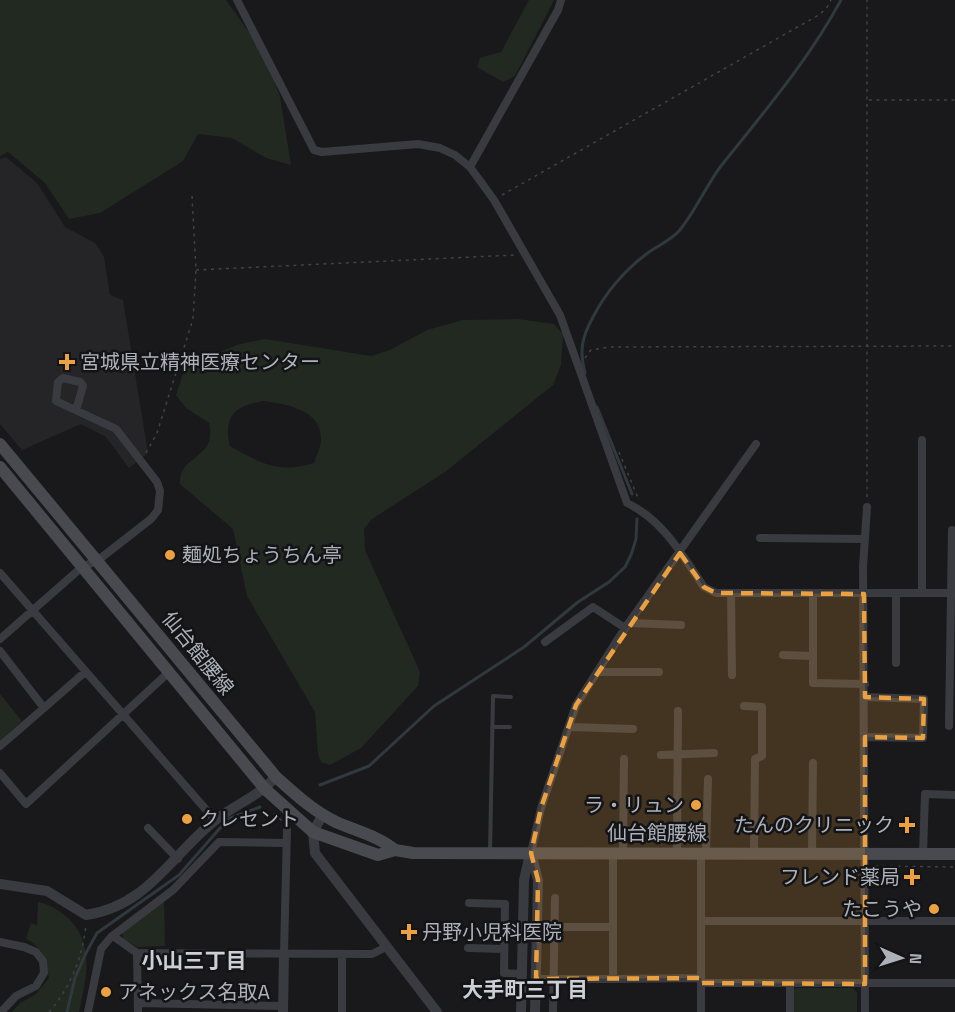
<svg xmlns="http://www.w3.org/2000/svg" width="955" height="1012" viewBox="0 0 955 1012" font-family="'Space Grotesk','Noto Sans JP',sans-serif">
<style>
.built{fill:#252528}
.green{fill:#212921;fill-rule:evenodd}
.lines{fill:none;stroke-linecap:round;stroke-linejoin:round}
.stream{stroke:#2f393e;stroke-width:3}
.path{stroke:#404247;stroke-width:1.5;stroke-dasharray:3 4.5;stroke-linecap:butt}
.service{stroke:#3a3b40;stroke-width:4}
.minor{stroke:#3a3b40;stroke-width:8}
.tertiary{stroke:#3a3b40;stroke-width:10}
.secondary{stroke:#484a4f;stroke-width:12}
.marked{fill:#eba140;fill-opacity:0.2;stroke:#eba140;stroke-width:4.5;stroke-dasharray:12 8;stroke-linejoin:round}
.poi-dot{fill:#eba140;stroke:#141416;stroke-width:2}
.labels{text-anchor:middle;stroke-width:5;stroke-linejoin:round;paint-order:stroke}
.poi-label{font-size:20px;fill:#acb1ba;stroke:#141416;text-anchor:start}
.street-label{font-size:20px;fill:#acb1ba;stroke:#141416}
.neighbourhood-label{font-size:21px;font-weight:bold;fill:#ccd0d6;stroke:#141416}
</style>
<rect width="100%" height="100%" fill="#19191b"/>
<path class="built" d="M6,157L37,183L65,227L95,243L104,257L110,295L123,300L148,453L129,468L106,437L81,424L22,450L0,424V159Z"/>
<path class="green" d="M0,0H226L265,55L280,97L291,165L266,158L232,138L198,134L183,161L100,213L69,219L45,183L8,152L0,156Z
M529,0H554L515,76L503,82L477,67L480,58L501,52Z
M518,319L554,324L563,334L561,365L553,385L445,472L372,519L364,529L365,550L420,672L418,686L361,748L330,765L321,762L318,754L315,712L247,596L233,529L180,484C178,454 218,460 209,423L186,408L176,395L186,365L240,344L265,339L371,356L390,350L427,330L463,320ZM263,401C285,404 322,409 321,440C321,447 316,456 314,463C279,474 260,463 230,446C223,416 235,406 263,401Z
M0,694L22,721L0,741Z
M164,900L165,946L138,947L123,939L122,932Z
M38,902C50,904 61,911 70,920C95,946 86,980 79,1012H12L20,1003L36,994L49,978C46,960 43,947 26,939L31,923L37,925Z
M796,988H853L857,993V1012H792L793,991Z"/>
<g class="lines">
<path class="stream" d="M585,373C579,351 582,337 593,317C606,292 626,269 649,252C659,245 671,240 679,231C696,211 705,187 721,166C764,112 808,61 841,0
M597,407L632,494
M320,785L369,766L434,706L524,647L578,602L609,582L625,567L631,555L636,539L637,519
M67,1012L75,978L86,953L97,933L179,875L228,819L260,807"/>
<path class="path" d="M869,100H955
M502,195L817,16L826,9L831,0
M196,270L515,255
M585,358L591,350L610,347L955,346
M619,452L638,498
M146,453L157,433L193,319L196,270L192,196
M867,497V0
M274,813L283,822
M875,866L955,867
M49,1012C71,987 82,958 86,925"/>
<path class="service" d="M492,727H510
M490,852L493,696L511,697"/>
<path class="minor" d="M237,0L314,150L322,152L418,144L440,148L455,155L470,167L494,200L560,315L627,503C663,520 682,555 704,587L716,593H955
M470,167L558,10L561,0
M922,440V593
M760,538L864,539
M0,573L215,820
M731,593L732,675
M813,593V683L865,684
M896,593V663
M630,623L681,625
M0,639L82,567L97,561L151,519L158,510L160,491L157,482L116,429L56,401L58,382L63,378L80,382L83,386L76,410
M545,642L593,607L625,628
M0,651L44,708L85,672
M783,655L813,656
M598,672H659
M865,697L924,699L923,738L865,737
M744,706L762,707V756L755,759L754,853
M949,726L952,530
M569,727L633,729
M0,746L44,708
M661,755L714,753
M0,773L26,804L169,672
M148,828L178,859
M677,852L678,711
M706,852L708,779
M531,853L541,808L576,705L625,628L756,444
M613,853V979L701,978
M623,853L624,759
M812,853L813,763
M923,853L925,794L955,795
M469,903L505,904L504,973L522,974
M701,921H955
M559,927H613
M113,936L137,953L372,954L386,947
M0,942L24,947L36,952L43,961L44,973L36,986L16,996L1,1012
M468,948L504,949
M137,953L138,1012
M284,953L287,830
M536,979H613
M701,983H955
M138,1003L283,1006
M88,1012L101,949L111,937L173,890L219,842L286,843
M342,1012V954
M553,1012L555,898
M701,1012V853
M790,1012V984
M865,1012L863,567L867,507"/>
<path class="tertiary" d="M323,814L313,832L315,853L437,1012
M531,853L538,880L535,1012
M0,884L47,891L86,915C147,906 170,857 213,822C235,804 255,799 276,777
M283,1012L284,953
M521,1012L524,880L530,854"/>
<path class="secondary" d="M0,444L276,777C295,794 313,811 336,822C356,831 378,836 395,850
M0,467L265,789L313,832L378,855L395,850L413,853L955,854"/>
</g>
<path class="marked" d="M680,553L704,587L716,593L864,594L865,697L924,699L923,738L865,737V984L701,983V978L536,979L538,880L531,853L541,808L576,705Z"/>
<g class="poi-dot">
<path d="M64 353h6v6h6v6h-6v6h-6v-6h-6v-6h6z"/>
<circle cx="170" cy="555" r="6"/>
<circle cx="696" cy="805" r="6"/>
<circle cx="187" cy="819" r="6"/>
<path d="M904 816h6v6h6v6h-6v6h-6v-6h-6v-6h6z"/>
<path d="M909 868h6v6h6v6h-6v6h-6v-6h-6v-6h6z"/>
<circle cx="934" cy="909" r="6"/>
<path d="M406 923h6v6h6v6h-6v6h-6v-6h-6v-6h6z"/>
<circle cx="106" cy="992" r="6"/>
</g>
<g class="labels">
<g class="poi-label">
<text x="80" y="369">宮城県立精神医療センター</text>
<text x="182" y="562">麺処ちょうちん亭</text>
<text x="684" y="812" text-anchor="end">ラ・リュン</text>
<text x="199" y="826">クレセント</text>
<text x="894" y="832" text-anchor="end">たんのクリニック</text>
<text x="900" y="884" text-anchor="end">フレンド薬局</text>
<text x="922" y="916" text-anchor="end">たこうや</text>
<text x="422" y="939">丹野小児科医院</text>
<text x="118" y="999">アネックス名取A</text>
</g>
<g class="street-label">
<text transform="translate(198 653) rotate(51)" y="7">仙台館腰線</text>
<text x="657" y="840">仙台館腰線</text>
</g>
<g class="neighbourhood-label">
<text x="194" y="968">小山三丁目</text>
<text x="525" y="997">大手町三丁目</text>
</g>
</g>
<g transform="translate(901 958) rotate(93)" stroke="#141416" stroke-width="4.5" paint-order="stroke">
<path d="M0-4.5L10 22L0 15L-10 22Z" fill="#acb1ba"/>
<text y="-9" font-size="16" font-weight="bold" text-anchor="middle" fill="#acb1ba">N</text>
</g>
</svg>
